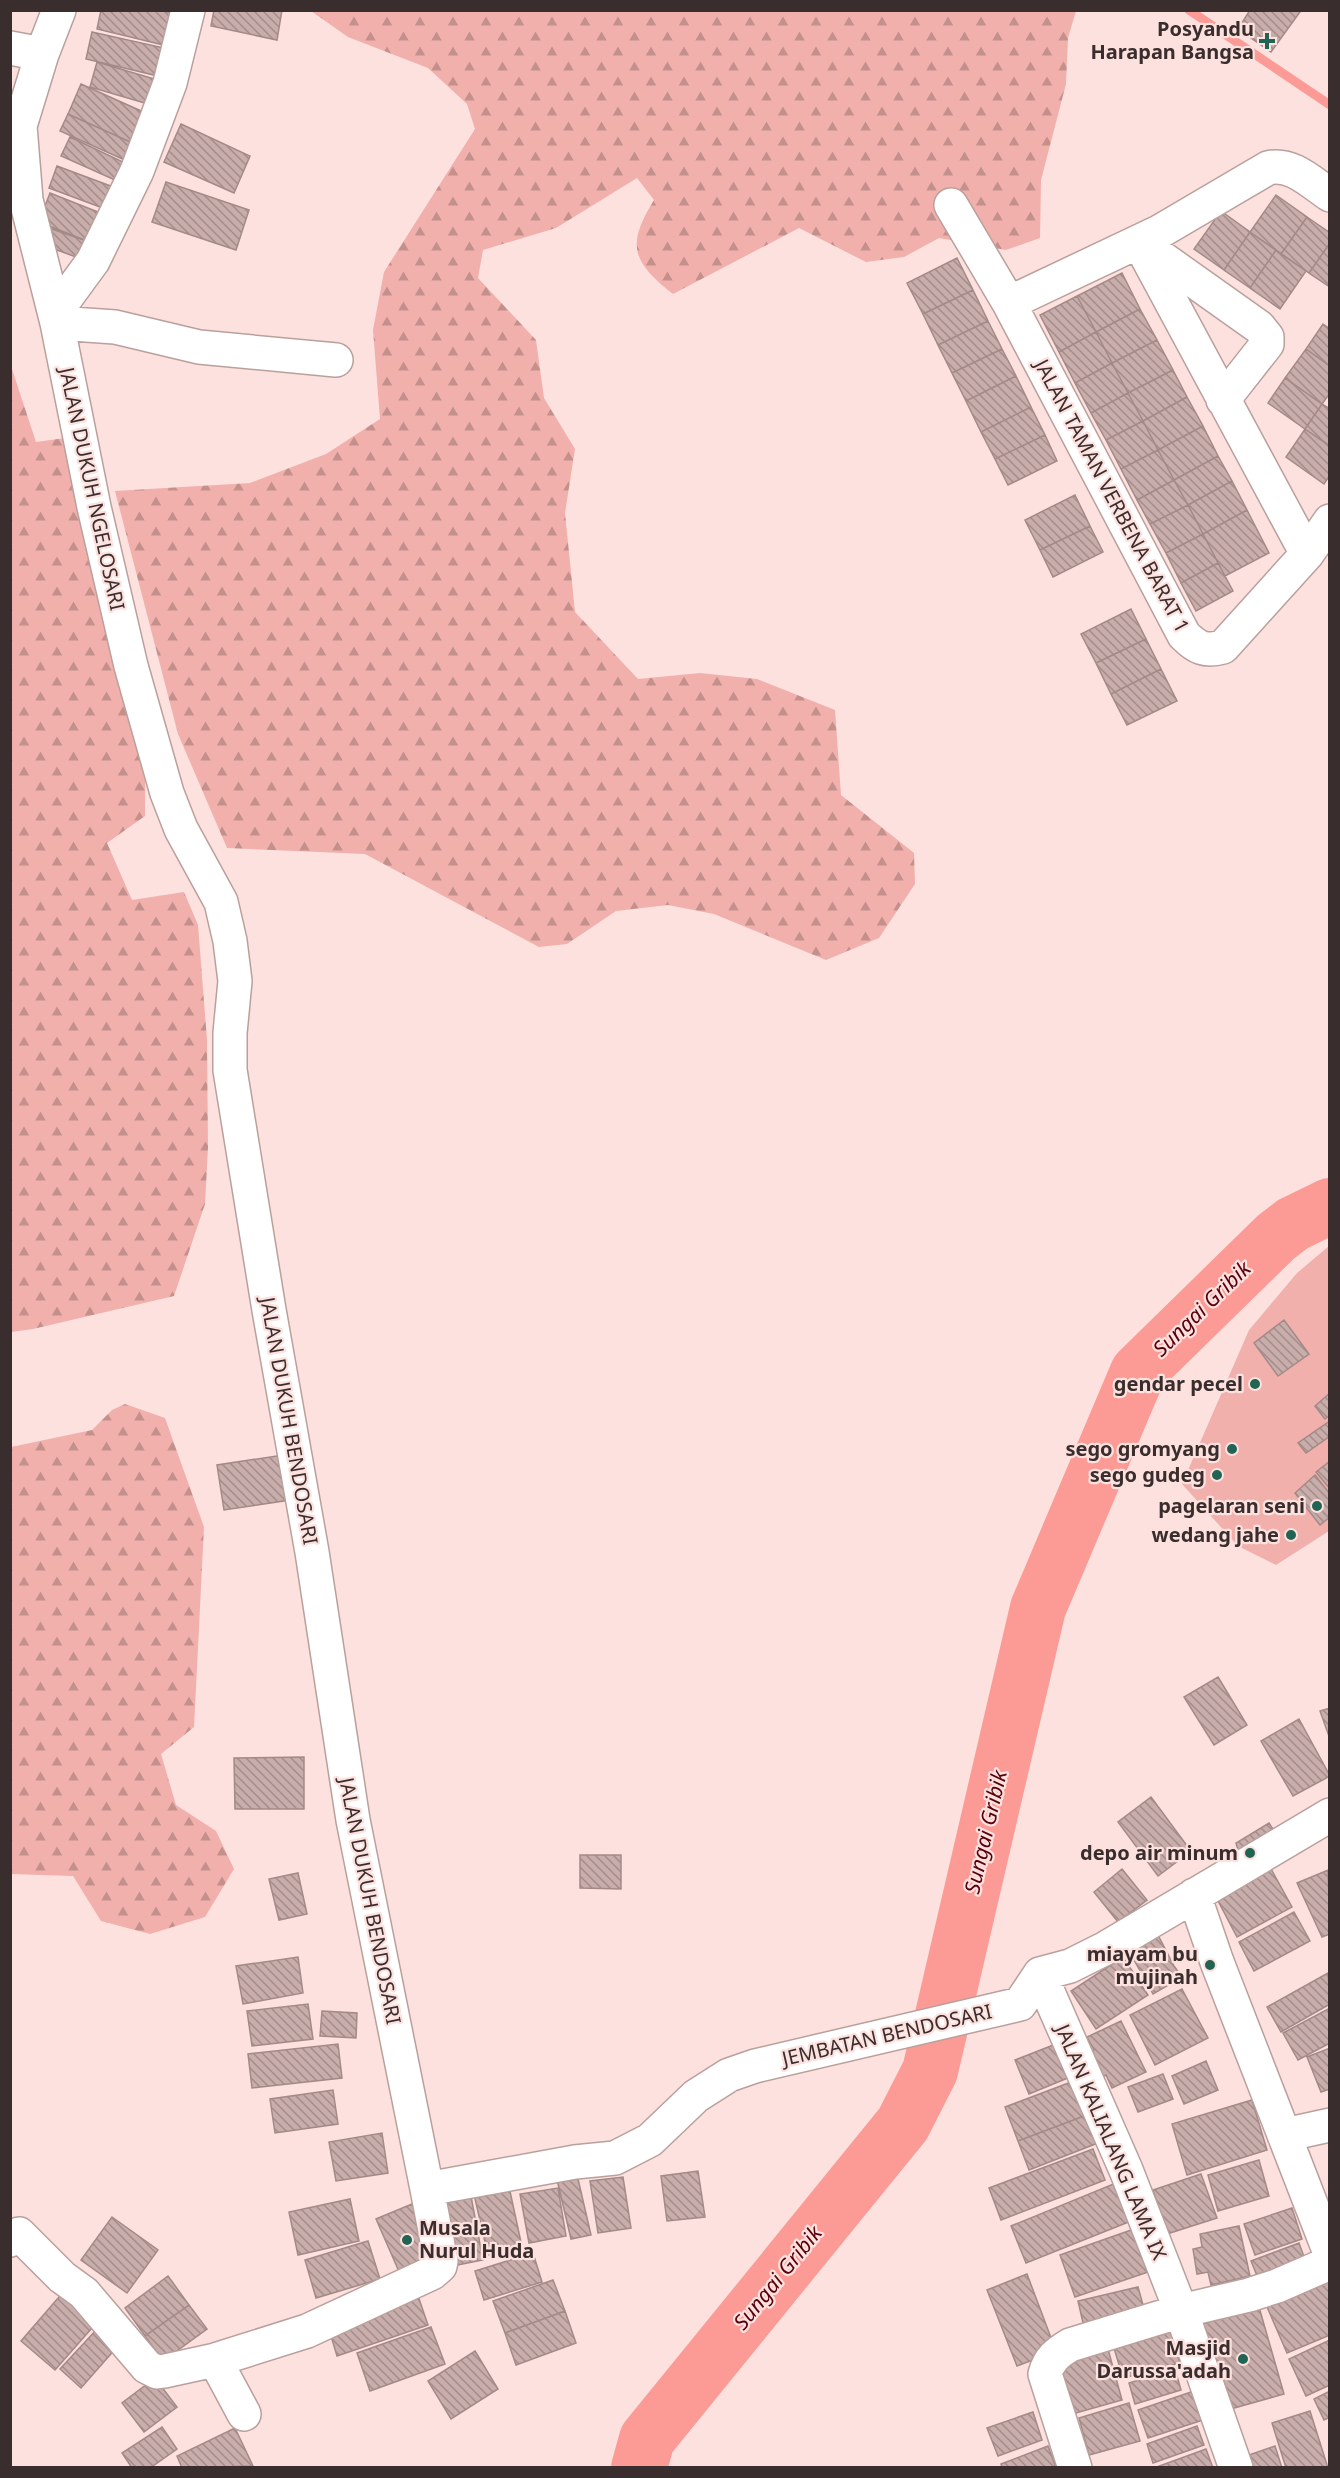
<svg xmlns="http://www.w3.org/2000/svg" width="1340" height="2478" viewBox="0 0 1340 2478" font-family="'Noto Sans',sans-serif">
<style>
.forest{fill:url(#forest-firs)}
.green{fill:#f1b0ab}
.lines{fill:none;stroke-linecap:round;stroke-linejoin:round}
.stream{stroke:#fc9b95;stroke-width:9}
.river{stroke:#fc9b95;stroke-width:56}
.building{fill:url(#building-back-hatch);stroke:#a38a87;stroke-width:1.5}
.minor-casing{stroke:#baa09d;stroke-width:36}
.minor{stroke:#fff;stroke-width:33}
.poi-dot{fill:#226454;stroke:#fde1de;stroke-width:2}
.labels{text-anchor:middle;stroke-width:4.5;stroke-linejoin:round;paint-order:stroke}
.poi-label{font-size:20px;font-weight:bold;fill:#392e2d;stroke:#fde1de;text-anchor:end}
.street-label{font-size:20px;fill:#392e2d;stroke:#fde1de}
.water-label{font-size:21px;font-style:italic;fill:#58000b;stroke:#fde1de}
</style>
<defs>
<pattern id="forest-firs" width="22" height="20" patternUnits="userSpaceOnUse" patternTransform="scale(1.5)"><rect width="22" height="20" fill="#f1b0ab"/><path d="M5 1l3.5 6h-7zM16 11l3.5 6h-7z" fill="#c4908c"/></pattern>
<pattern id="building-back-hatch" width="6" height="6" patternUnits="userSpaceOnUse" patternTransform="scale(1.5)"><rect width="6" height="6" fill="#c8adab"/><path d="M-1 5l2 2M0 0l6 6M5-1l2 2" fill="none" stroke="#a38d8c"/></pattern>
</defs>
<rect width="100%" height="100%" fill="#fde1de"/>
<path class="forest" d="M311,11H1076L1068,38L1066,84L1041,180L1040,238L1006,250L939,238L904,257L866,262L799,228L673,294C632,262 626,245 654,200L637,178L556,228L483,250L478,278L536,340L544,398L575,449L565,513L575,612L638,679L700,673L757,679L835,710L841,795L914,853L915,884L879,938L826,960L714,914L668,905L616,911L567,944L539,947L365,854L227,848L178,734L115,491L250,483L326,454L380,419L373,330L384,272L475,129L467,104L428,68L348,37Z
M10,363L36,442L65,438L145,781V816L107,843L132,900L184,892L198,925L207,1040L208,1147L205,1204L174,1296L33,1329L11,1332Z
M125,1404L165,1418L204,1527L194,1727L161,1754L176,1805L216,1831L234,1869L205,1917L150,1934L101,1921L73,1876L10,1874L11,1447L92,1430L112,1410Z"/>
<path class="green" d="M1329,1246V1531L1276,1565L1238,1546L1182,1484L1249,1330L1297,1273Z"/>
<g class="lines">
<path class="stream" d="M1189,10L1330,105"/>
<path class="river" d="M639,2468L647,2439L903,2124L930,2071L1038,1608L1138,1372L1276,1237L1293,1224L1330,1206"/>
</g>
<path class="building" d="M101,10H160L183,16L176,48L97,29Z
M214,10H282L277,40L211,26Z
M1250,10H1297L1300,12L1271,52L1238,29Z
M92,32L164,48L158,76L86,59Z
M97,62L161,81L155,106L90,87Z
M81,84L150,115L137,145L68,114Z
M68,114L137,145L129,162L60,131Z
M181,124L250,156L234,193L164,162Z
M70,137L123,162L115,180L61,156Z
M57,166L116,188L108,210L49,188Z
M166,182L249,210L236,250L152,222Z
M50,193L108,216L97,245L39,222Z
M1276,195L1307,217L1281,254L1250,232Z
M1221,211L1250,232L1224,270L1194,249Z
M1307,217L1330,233V243L1309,273L1281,254Z
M52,229L92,243L87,261L46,246Z
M1250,232L1276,250L1250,288L1224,270Z
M1330,243V287L1309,273Z
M1276,250L1306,271L1280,309L1250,288Z
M957,258L973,290L923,314L907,283Z
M1122,273L1140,309L1096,332L1077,296Z
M973,290L988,321L938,345L923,314Z
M1077,296L1096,332L1059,352L1040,315Z
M1140,309L1157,340L1112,363L1096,332Z
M988,321L1002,349L952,373L938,345Z
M1323,324L1330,329V366L1306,349Z
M1096,332L1112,363L1075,383L1059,352Z
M1157,340L1173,370L1128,393L1112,363Z
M1002,349L1016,376L966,401L952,373Z
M1306,349L1330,366V393L1322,404L1285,378Z
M1112,363L1128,393L1091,413L1075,383Z
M1173,370L1187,397L1143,421L1128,393Z
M1016,376L1031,407L981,432L966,401Z
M1285,378L1322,404L1305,429L1268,403Z
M1128,393L1143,421L1106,440L1091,413Z
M1187,397L1203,426L1158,450L1143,421Z
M1322,404L1330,409V446L1305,429Z
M1031,407L1045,435L995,459L981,432Z
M1143,421L1158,450L1121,469L1106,440Z
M1203,426L1218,456L1174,480L1158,450Z
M1305,429L1330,446V475L1324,484L1286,457Z
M1045,435L1057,461L1008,485L995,459Z
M1158,450L1174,480L1137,500L1121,469Z
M1218,456L1232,481L1188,505L1174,480Z
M1174,480L1188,505L1150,524L1137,500Z
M1232,481L1247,510L1203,534L1188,505Z
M1075,495L1090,526L1040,550L1025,520Z
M1188,505L1203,534L1166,553L1150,524Z
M1247,510L1269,553L1225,576L1203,534Z
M1090,526L1103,552L1053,577L1040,550Z
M1203,534L1218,563L1181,583L1166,553Z
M1218,563L1233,591L1196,611L1181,583Z
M1131,609L1146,639L1096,663L1081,634Z
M1146,639L1161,669L1111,694L1096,663Z
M1161,669L1177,701L1127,725L1111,694Z
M1284,1320L1309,1354L1278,1376L1254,1343Z
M1330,1393V1415L1325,1419L1315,1406Z
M1330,1421V1436L1306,1453L1298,1443Z
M283,1455L290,1500L224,1510L217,1465Z
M1330,1461V1489L1316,1472Z
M1315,1475L1330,1494V1517L1320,1525L1295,1493Z
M1218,1677L1247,1725L1214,1745L1184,1697Z
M1330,1708V1739L1320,1711Z
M1299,1719L1330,1776L1293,1796L1261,1741Z
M304,1757V1809H235L234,1758Z
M1151,1797L1191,1851L1158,1876L1118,1822Z
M1269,1823L1281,1841L1242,1864L1236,1843Z
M580,1855H621V1889L580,1888Z
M1270,1867L1292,1907L1237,1937L1216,1897Z
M1122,1869L1147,1900L1118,1922L1094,1892Z
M1328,1870L1330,1934L1322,1937L1297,1883Z
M298,1873L307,1914L279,1920L269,1879Z
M1294,1912L1310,1941L1254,1971L1239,1942Z
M1158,1935L1174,1966L1182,1977L1153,1994L1129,1951Z
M298,1957L303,1993L243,2004L236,1966Z
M1123,1957L1148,1995L1096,2029L1071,1991Z
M1328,1973L1330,2004L1281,2032L1267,2007Z
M1182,1989L1208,2038L1155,2065L1130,2015Z
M308,2004L313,2039L252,2046L247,2011Z
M1330,2008V2043L1298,2060L1283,2033Z
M322,2011L357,2013L356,2038L320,2036Z
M1121,2021L1146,2072L1112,2088L1106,2075L1100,2078L1088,2053L1094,2050L1087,2037Z
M1061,2042L1075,2075L1029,2094L1015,2060Z
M338,2044L342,2078L252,2088L248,2054Z
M1330,2048V2089L1321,2092L1307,2057Z
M1206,2061L1218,2090L1184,2104L1172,2076Z
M1163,2074L1173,2099L1138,2112L1128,2087Z
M1079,2079L1092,2113L1018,2141L1005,2107Z
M333,2090L338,2124L275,2133L270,2099Z
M1252,2100L1267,2150L1187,2175L1172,2124Z
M1092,2113L1103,2141L1029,2170L1018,2141Z
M382,2133L388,2173L336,2181L329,2142Z
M1093,2149L1105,2180L1001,2220L989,2188Z
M1259,2160L1269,2196L1218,2211L1208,2175Z
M575,2166L591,2235L571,2239L555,2171Z
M698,2171L705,2217L667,2221L661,2176Z
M1201,2174L1217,2218L1167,2234L1153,2190Z
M623,2177L631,2228L598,2233L590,2181Z
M508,2182L522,2247L488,2255L473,2190Z
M1116,2183L1131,2221L1026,2263L1011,2226Z
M558,2188L566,2236L529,2243L520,2194Z
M470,2191L483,2260L447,2267L434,2198Z
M350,2199L359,2241L298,2255L289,2212Z
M412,2204L437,2261L401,2276L376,2219Z
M1292,2208L1302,2239L1255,2255L1244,2224Z
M112,2217L158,2250L127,2293L81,2260Z
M1239,2226L1250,2276L1211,2285L1208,2272L1197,2274L1193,2249L1202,2247L1200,2234Z
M1134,2229L1148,2272L1075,2297L1060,2255Z
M368,2241L380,2279L316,2298L305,2260Z
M1299,2243L1307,2265L1260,2283L1251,2261Z
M533,2253L542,2282L484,2300L475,2271Z
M1027,2274L1056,2351L1017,2366L987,2290Z
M168,2276L189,2305L145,2336L125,2308Z
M1330,2278V2335L1287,2353L1264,2300Z
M553,2280L565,2311L505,2333L493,2301Z
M415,2287L428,2325L337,2356L328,2326Z
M1138,2287L1145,2312L1084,2327L1078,2301Z
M65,2290L99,2320L55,2370L21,2341Z
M189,2305L207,2329L163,2361L145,2336Z
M1259,2307L1284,2394L1227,2410L1202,2324Z
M565,2311L576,2343L516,2365L505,2333Z
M1168,2322L1180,2363L1123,2378L1111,2338Z
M431,2327L445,2364L370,2391L357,2353Z
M97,2329L117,2347L81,2388L60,2369Z
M1330,2340V2385L1306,2396L1289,2359Z
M1108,2349L1122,2400L1072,2414L1058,2364Z
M475,2351L498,2389L451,2419L428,2381Z
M1175,2369L1181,2390L1135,2404L1129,2383Z
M155,2378L177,2407L144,2432L122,2403Z
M1197,2390L1206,2419L1148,2438L1138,2410Z
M1330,2391V2417L1324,2420L1314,2399Z
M1129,2403L1140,2441L1089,2455L1079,2418Z
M1310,2411L1328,2468H1286L1272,2423Z
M1033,2412L1042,2440L998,2456L987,2428Z
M1197,2426L1204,2445L1153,2463L1147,2444Z
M162,2427L177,2449L150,2468H132L122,2453Z
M235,2428L253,2466L182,2468L177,2456Z
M1048,2446L1056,2468H1002L1001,2464Z
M1275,2446L1282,2468H1253L1249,2455Z
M1206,2449L1213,2468H1154Z"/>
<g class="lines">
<defs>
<path id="minor" d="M59,10L42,54L20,126L26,200L57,323L94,507L131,666L167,793L181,829L221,902L230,941L235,981L230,1033V1070L269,1310L312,1552L353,1820L427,2189L575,2162L615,2158L650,2140L696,2096L729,2075L755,2066L1020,2004L1040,1974L1070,1966L1106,1948L1330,1815
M10,48L42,54
M951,205L1009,303L1184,635C1197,648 1205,652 1223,647L1307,554L1330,521
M1139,242L1307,554
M1145,246L1259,327L1267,337V344L1223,400
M1009,303L1159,232L1268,168C1291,162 1311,182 1330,195
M55,313L93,261L137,171L170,83L188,10
M57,323L115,327L199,347L336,360
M1194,1895L1217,1962L1330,2253
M1040,1974L1126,2170L1181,2311L1236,2468
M1284,2135L1330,2125
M10,2240L19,2234L62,2277L84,2293L147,2367L157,2372L165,2371L215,2360L307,2331L432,2273L440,2266L441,2261L427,2189
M215,2360L244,2414
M1075,2468L1045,2374C1049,2359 1057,2353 1070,2345L1181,2311L1249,2295L1277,2286L1330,2263"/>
</defs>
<use href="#minor" class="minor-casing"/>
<use href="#minor" class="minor"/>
</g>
<g class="poi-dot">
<path d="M1264 32h6v6h6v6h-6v6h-6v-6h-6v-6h6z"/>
<circle cx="1255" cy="1384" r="6"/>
<circle cx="1232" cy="1449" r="6"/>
<circle cx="1217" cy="1475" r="6"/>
<circle cx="1317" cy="1506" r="6"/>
<circle cx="1291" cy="1535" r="6"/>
<circle cx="1250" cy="1853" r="6"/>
<circle cx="1210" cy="1965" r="6"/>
<circle cx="407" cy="2240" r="6"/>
<circle cx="1243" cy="2359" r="6"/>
</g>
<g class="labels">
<g class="poi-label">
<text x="1254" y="36">Posyandu<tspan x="1254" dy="23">Harapan Bangsa</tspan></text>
<text x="1243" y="1391">gendar pecel</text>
<text x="1220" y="1456">sego gromyang</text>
<text x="1205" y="1482">sego gudeg</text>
<text x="1305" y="1513">pagelaran seni</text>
<text x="1279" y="1542">wedang jahe</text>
<text x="1238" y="1860">depo air minum</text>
<text x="1198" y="1961">miayam bu<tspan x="1198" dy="23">mujinah</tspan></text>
<text x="419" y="2235" text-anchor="start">Musala<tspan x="419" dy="23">Nurul Huda</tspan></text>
<text x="1231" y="2355">Masjid<tspan x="1231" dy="23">Darussa'adah</tspan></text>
</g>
<g class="street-label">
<text transform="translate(92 489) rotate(78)" y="7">JALAN DUKUH NGELOSARI</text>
<text transform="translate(1112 496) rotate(62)" y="7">JALAN TAMAN VERBENA BARAT 1</text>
<text transform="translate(289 1421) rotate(80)" y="7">JALAN DUKUH BENDOSARI</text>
<text transform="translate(370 1901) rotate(79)" y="7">JALAN DUKUH BENDOSARI</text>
<text transform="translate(887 2035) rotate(-13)" y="7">JEMBATAN BENDOSARI</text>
<text transform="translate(1111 2142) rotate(67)" y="7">JALAN KALIALANG LAMA IX</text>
</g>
<g class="water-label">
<text transform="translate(1202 1309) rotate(-44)" y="7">Sungai Gribik</text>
<text transform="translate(986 1832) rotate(-77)" y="7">Sungai Gribik</text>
<text transform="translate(778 2278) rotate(-51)" y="7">Sungai Gribik</text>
</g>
</g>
<rect width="1340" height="2478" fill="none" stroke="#392e2d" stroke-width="24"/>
</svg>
